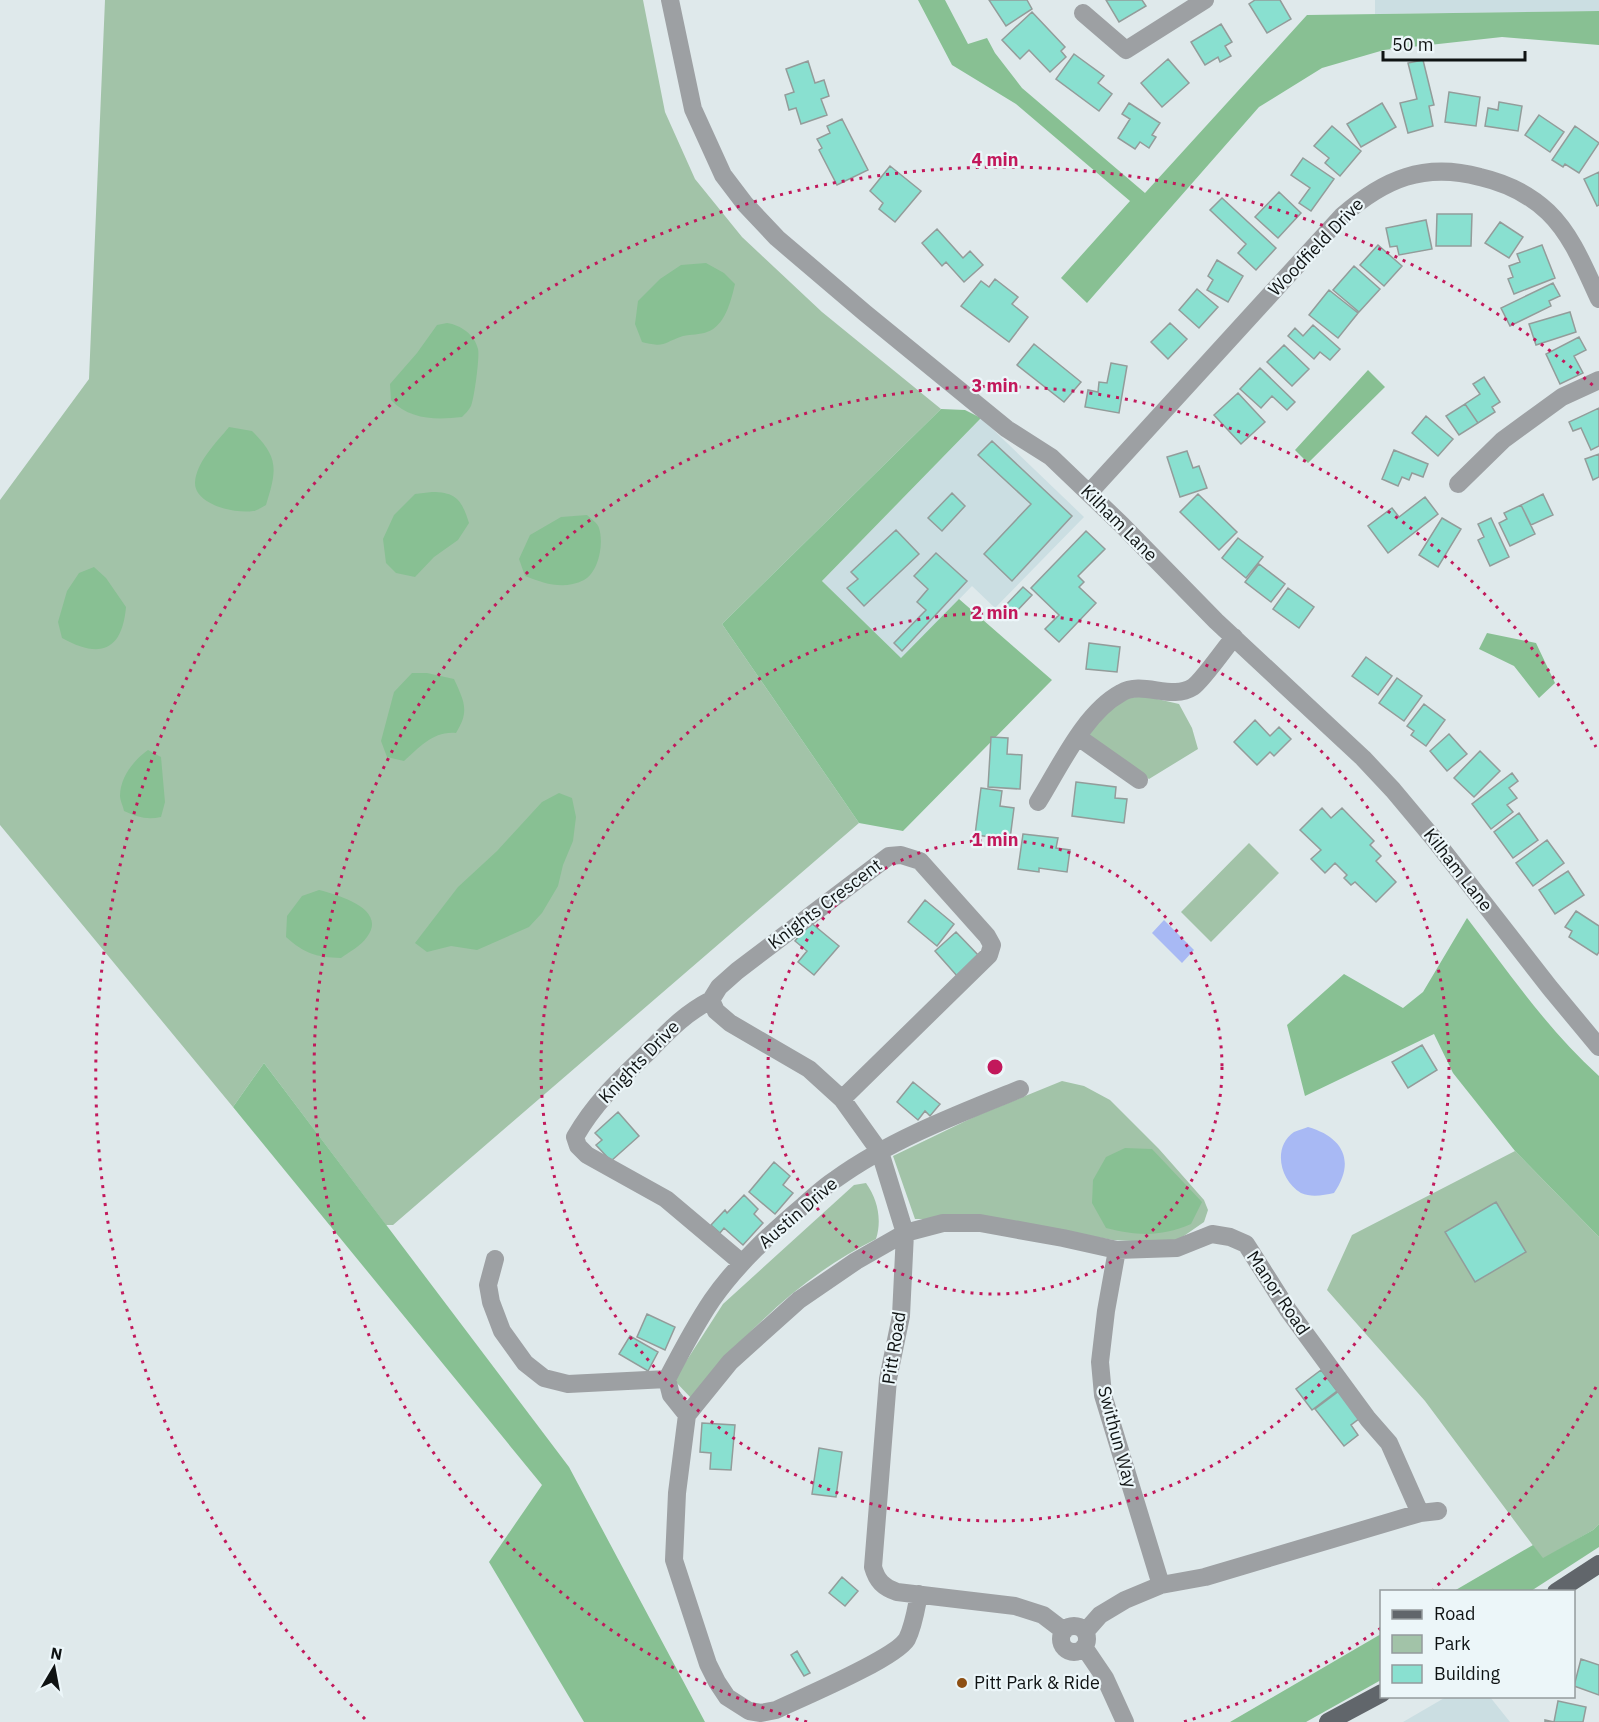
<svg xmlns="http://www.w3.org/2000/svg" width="1599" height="1722" viewBox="0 0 1599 1722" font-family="'IBM Plex Sans',sans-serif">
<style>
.built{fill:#cbdee2}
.green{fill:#a2c3a8}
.forest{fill:#88c093}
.water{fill:#a8b9f4}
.building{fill:#89e0d0;stroke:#939c9a;stroke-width:1.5}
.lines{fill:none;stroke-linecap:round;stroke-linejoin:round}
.minor{stroke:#9da0a3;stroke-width:18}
.major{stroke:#61666b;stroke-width:18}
.ring{fill:none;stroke:#c2185b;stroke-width:3;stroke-dasharray:3 6}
.poi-dot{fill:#8d4f13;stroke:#ecf6f9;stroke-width:2}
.labels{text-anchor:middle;stroke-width:4.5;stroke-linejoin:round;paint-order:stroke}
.street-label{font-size:18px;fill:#0f1313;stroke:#ecf6f9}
.poi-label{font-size:18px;fill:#0f1313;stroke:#ecf6f9;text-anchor:start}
.centre{fill:#c2185b;stroke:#ecf6f9;stroke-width:3}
.ring-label{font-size:18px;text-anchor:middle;font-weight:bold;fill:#c2185b;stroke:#ecf6f9;stroke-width:4.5;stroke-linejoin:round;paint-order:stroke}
</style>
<rect width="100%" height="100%" fill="#dfe9eb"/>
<path class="built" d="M1375,0H1599V11L1375,14Z
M981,418L1084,517L995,608L972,586L901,659L822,581Z
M1446,1697H1490L1510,1722H1403Z"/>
<path class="green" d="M105,0H643L665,112L695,179L742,237L822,312L941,409L722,624L859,823L393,1225H386L264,1063L233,1107L0,825V500L89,379Z
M1144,696L1179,704L1192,728L1198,749L1149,779L1089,737C1091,722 1112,707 1125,700C1131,697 1138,697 1144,696Z
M1249,843L1279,873L1211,942L1181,912Z
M1062,1081L1084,1086L1110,1100L1159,1149L1204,1200L1208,1210L1204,1222L1178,1240L1151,1242L1113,1240L970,1214L927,1219H915L893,1156L976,1116Z
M1515,1151L1599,1237V1524L1593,1530L1543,1559L1425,1401L1327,1290L1352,1235Z
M866,1183C878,1200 882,1220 876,1239C802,1275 743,1335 691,1398L674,1380L723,1304L854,1185Z"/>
<path class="forest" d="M918,0H945L968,44L987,38L995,53L1022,88L1145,193L1307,15L1599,11V45L1502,37L1384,50L1322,68L1259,107L1087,303L1061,278L1130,201L1016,104L952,65Z
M706,263L724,273L735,284C731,301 725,326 707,332C700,335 691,334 683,336C662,343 666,348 642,342L635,324L638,301L660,279L681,265Z
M447,323C461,325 475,335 478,349C480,356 474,400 471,406C469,410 465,414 462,417C436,420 410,420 391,400L390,384L417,353L437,325Z
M1368,370L1385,387L1308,463L1295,450Z
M941,409L965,410L981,418L822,581L901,658L959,599L1052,680L903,831L859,823L722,624Z
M229,427L252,431C279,457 277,470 266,505C262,507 257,511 253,511C236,514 195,505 195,483C196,462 216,443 229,427Z
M432,492C457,492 462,501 469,523L458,540L434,557L415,577L396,573L386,563L383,539L394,515L415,494Z
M587,515C591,519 598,523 599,528C604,543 599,572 584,580C564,590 545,584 525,576L519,559L530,535L561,517Z
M94,567L106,578L126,607C122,653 98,658 62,638L58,622L67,591L79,573Z
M1487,633L1536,643L1555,683L1539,698L1514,666L1479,649Z
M412,673H427L454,679C464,701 470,711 456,733C433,731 420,747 404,761L387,757L381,741L394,692Z
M148,750L161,757L165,802L161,817C147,820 137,817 124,811C123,806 120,800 120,796C120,777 134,760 148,750Z
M559,793L572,798L576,817L573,841L563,865L558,886L542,913L529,927L477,950L451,946L427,952L415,943L458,887L497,851L542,802Z
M319,890C338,895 388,909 367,937C361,946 349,952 341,958C316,957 305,954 286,937L287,916L302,896Z
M1467,918C1509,973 1548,1030 1599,1076V1237L1515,1151L1453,1073L1434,1034L1305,1096L1287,1025L1344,974L1403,1008L1423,992Z
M264,1063L569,1467L705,1722H584L489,1562L542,1485L233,1107Z
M1125,1148L1152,1149L1202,1202L1191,1224C1161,1237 1137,1236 1106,1228L1092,1203L1093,1180L1106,1157Z
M1599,1524V1547L1531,1591H1454L1533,1545L1543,1558L1593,1530Z
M1381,1634V1680L1306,1722H1230Z"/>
<path class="water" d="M1164,920L1194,950L1182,963L1152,933Z
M1308,1127C1343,1137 1356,1161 1334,1193C1324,1195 1312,1198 1301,1193C1280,1181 1272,1147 1294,1132C1298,1130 1304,1129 1308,1127Z"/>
<path class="building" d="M989,0H1027L1032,9L1006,26Z
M1106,0H1142L1146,6L1119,22Z
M1255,0H1280L1291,19L1267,33L1249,4Z
M1032,12L1065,47L1061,51L1066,57L1050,72L1029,50L1020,59L1002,40Z
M1221,24L1232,42L1225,46L1231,56L1220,62L1218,57L1205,65L1191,42Z
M1074,54L1104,76L1098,83L1112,94L1099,111L1056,79Z
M1168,59L1189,83L1162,107L1141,83Z
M1423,60L1434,105L1429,106L1433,126L1408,133L1400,103L1417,99L1408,63Z
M808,61L815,83L824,80L829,96L821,99L827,115L801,124L796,108L789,110L785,95L794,92L786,69Z
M1449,92L1480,97L1476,126L1445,122Z
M1499,102L1522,106L1518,131L1485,126L1488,108L1498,110Z
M1129,103L1160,123L1152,135L1156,137L1149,148L1140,142L1135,149L1118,138L1130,119L1122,114Z
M1382,103L1396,127L1361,147L1347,124Z
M1539,115L1564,132L1550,152L1525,135Z
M842,119L868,170L837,185L819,150L822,148L817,139L830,133L827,126Z
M1332,126L1361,151L1340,176L1325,163L1329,158L1314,146Z
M1575,126L1599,143L1579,173L1565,164L1563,167L1552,160Z
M1303,158L1334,179L1311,211L1299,203L1310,188L1291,175Z
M890,166L921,191L895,222L879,209L883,203L870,191Z
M1599,172V205L1597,206L1584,179Z
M1279,192L1301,213L1278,238L1255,217Z
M1222,198L1276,248L1256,270L1238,253L1246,244L1210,210Z
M1437,214H1472L1471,246H1436Z
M1426,220L1432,249L1399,255L1397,246L1390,247L1386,228Z
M1500,222L1523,237L1509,258L1485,243Z
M937,229L963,258L970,251L983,265L964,282L946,262L942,266L922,243Z
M1378,245L1402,266L1384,286L1360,265Z
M1542,245L1555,278L1514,294L1508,279L1513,277L1509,266L1520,262L1517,254Z
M1217,260L1243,276L1228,302L1207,290L1213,280L1208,276Z
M1354,266L1380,289L1359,312L1333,290Z
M995,279L1018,297L1012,304L1028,317L1009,342L961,306L981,281L989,287Z
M1553,283L1560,296L1549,301L1551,306L1510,326L1501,308Z
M1197,289L1218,307L1199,328L1179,310Z
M1329,290L1358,313L1338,338L1309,315Z
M1570,312L1576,332L1536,345L1529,324Z
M1170,323L1187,339L1168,359L1151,342Z
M1313,325L1340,349L1330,360L1320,352L1314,359L1288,336L1295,328L1303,336Z
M1579,337L1586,350L1574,356L1583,373L1560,384L1546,354Z
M1034,344L1081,382L1064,402L1017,365Z
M1284,345L1309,369L1292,386L1267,362Z
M1111,363L1127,366L1119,413L1085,407L1088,390L1098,392L1099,382L1107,383Z
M1260,368L1295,402L1287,410L1272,396L1261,408L1240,389Z
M1484,377L1500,402L1492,407L1495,412L1478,423L1465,404L1480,394L1473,384Z
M1238,393L1265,422L1241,444L1214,415Z
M1465,404L1478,423L1459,435L1446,416Z
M1599,408V446L1591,450L1581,428L1573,431L1569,422Z
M1426,416L1453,439L1438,456L1412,433Z
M992,441L1072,516L1012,581L984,554L1031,504L978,455Z
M1394,450L1428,464L1423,477L1412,473L1409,480L1402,477L1398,486L1382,479Z
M1187,451L1193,468L1199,466L1207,488L1180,497L1167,457Z
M1599,454V477L1593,480L1585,459Z
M952,493L965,506L942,531L928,518Z
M1198,494L1237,532L1219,550L1180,512Z
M1543,494L1553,515L1531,525L1521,505Z
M1425,497L1438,514L1388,553L1368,526L1392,508L1399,517Z
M1521,505L1535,534L1510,546L1499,523L1507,519L1504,513Z
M1442,518L1461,529L1438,567L1419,555Z
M1491,518L1509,557L1490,566L1478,540L1484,537L1478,524Z
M896,530L919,554L864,606L847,588L858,579L851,572Z
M1086,531L1105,549L1078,576L1084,582L1079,587L1096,603L1059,642L1045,629L1059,615L1031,588Z
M1238,538L1263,557L1246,578L1222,558Z
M936,553L967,581L902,651L894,643L926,610L917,602L928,589L914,576Z
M1259,564L1285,584L1271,602L1245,582Z
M1023,587L1032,595L1014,614L1005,606Z
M1288,588L1314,607L1299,628L1273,609Z
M1089,643L1120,647L1117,672L1086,669Z
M1366,657L1392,676L1378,695L1352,676Z
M1397,678L1422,696L1404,721L1379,703Z
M1424,704L1445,720L1426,746L1411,735L1414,731L1407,726Z
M1255,720L1270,736L1279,727L1291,739L1274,756L1270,752L1257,765L1234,742Z
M1449,734L1467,754L1447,771L1430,751Z
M991,737L1008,738L1007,754L1022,755L1020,789L988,787Z
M1480,751L1500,771L1474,797L1454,778Z
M1512,773L1518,781L1509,788L1517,798L1507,805L1513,812L1491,829L1472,804Z
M1076,782L1116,787L1115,798L1127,799L1124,823L1072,816Z
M981,788L1002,791L1000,806L1014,808L1010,839L975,835Z
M1322,808L1331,818L1342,808L1374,841L1370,845L1381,856L1376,861L1396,882L1376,902L1355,882L1351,885L1344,878L1347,875L1335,863L1325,873L1311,859L1321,850L1300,830Z
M1519,813L1538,840L1513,858L1494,832Z
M1023,834L1058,838L1056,848L1070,850L1067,872L1039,868V872L1018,869Z
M1547,840L1564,863L1533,886L1516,863Z
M1568,871L1584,895L1555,914L1539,890Z
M925,900L954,924L937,946L908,922Z
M1576,911L1599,926V952L1597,955L1569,937L1572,931L1565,927Z
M810,922L839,946L814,975L798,962L807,951L795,941Z
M956,932L980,957L958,977L935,951Z
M1422,1045L1437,1070L1408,1088L1392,1062Z
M913,1082L940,1104L930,1116L925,1111L918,1120L897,1102Z
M618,1112L639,1136L611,1161L596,1145L602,1140L595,1133Z
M774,1162L790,1176L783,1185L793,1193L775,1214L749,1192Z
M744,1195L758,1209L754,1214L763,1223L743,1245L724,1228L720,1233L711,1225L725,1210L727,1213Z
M1496,1202L1526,1252L1475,1282L1445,1232Z
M647,1314L675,1327L665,1350L637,1337Z
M630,1336L658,1352L648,1371L619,1354Z
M1321,1370L1337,1391L1312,1410L1296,1389Z
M1339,1391L1360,1418L1351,1425L1358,1435L1344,1446L1315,1409Z
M702,1423L735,1425L731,1470L710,1469L711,1453L700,1452Z
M819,1448L842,1452L836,1497L812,1494Z
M842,1577L858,1591L845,1606L829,1593Z
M797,1651L810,1673L804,1676L791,1655Z
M1581,1659L1599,1665V1695L1574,1686Z
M1558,1701L1586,1707L1583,1722H1545V1720L1554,1722Z"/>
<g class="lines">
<path class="minor" d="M670,0L693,109L723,175L745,204L777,238L865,313L1007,429L1051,457L1122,525L1216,621L1363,758L1393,790L1434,839L1550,988L1599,1047
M1083,13L1126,50L1205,0
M1458,484L1503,440L1562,397L1599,380
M1089,493L1342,216C1384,179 1424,162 1480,177C1506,183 1529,194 1548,212C1572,235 1585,269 1599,299
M1078,737L1139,780
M1038,802C1060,767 1084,713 1121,693C1143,680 1171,701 1193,687C1202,681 1226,647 1234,637
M711,1000L716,1011L730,1023L809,1069L842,1099L880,1152L905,1233L901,1316L888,1379L873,1567C877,1581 883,1587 897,1592L1015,1606L1043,1615L1064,1631
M711,1000L719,987L737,971L889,856L901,855L920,861L987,936L992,945L989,955L842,1099
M711,1000C682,1015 666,1034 644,1056C617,1082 594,1104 575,1137L578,1146L587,1155L666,1199L742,1263
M1117,1250L1106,1311L1100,1362L1103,1395L1161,1585
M495,1259L488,1285L491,1302L502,1331L525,1363L544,1378L568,1384L667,1379
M687,1415L671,1395L667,1379C681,1352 695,1325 712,1300C737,1264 771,1233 804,1205C814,1196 825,1186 836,1179C890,1140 958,1114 1020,1089
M919,1594C916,1609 914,1625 907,1639C895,1659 801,1698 776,1710L761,1713L749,1711L727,1697L717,1682L708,1664L674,1560L677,1493L687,1415L730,1362L799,1300L856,1261L905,1233L943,1223H980L1063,1238L1117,1250L1177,1248L1212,1234L1230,1237L1246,1244L1288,1310L1368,1419L1389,1443L1420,1513
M1061 1639a13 13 0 1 1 26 0a13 13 0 1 1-26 0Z
M1085,1632L1100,1615L1125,1600L1161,1585L1205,1577L1420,1513L1438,1511
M1084,1647L1105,1678L1125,1722"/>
<path class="major" d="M1556,1592L1599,1564
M1328,1722L1382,1693"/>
</g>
<g class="ring">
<circle cx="995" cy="1067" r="227"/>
<circle cx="995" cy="1067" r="454"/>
<path d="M1596 1387A681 681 0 0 1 1433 1589M1381 1628A681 681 0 0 1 1183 1722M807 1722A681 681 0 1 1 1596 747"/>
<path d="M365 1719A907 907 0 0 1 1596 388"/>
</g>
<circle class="poi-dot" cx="962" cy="1683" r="6"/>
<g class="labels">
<g class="street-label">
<text transform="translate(1316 247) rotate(-46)" y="6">Woodfield Drive</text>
<text transform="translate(1119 523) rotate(45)" y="6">Kilham Lane</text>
<text transform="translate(1458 870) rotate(52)" y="6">Kilham Lane</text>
<text transform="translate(825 904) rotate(-37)" y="6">Knights Crescent</text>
<text transform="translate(639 1062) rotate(-46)" y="6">Knights Drive</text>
<text transform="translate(798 1213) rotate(-41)" y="6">Austin Drive</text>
<text transform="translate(1278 1293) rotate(56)" y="6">Manor Road</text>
<text transform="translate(894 1348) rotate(-81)" y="6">Pitt Road</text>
<text transform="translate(1117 1437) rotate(75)" y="6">Swithun Way</text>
</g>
<g class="poi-label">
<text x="974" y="1689">Pitt Park &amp; Ride</text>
</g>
</g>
<circle cx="995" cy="1067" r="9" class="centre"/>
<g class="ring-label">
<text x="995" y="166">4 min</text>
<text x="995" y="392">3 min</text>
<text x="995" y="619">2 min</text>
<text x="995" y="846">1 min</text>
</g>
<rect x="1380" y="1590" width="195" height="108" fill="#ecf6f9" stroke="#949b9d" stroke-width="1.5"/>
<rect x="1392" y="1610" width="30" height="9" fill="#61666b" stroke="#949b9d" stroke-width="1.5"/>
<text x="1434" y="1620" font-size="18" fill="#0f1313">Road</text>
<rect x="1392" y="1635" width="30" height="18" fill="#a2c3a8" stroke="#949b9d" stroke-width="1.5"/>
<text x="1434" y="1650" font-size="18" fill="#0f1313">Park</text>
<rect x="1392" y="1665" width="30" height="18" fill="#89e0d0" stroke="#949b9d" stroke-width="1.5"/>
<text x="1434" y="1680" font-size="18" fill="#0f1313">Building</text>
<g transform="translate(54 1668) rotate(10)" stroke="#ecf6f9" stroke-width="4.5" paint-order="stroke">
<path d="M0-4.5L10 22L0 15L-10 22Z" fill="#0f1313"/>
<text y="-9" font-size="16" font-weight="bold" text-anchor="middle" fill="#0f1313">N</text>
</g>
<path d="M1383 51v9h142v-9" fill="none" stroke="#0f1313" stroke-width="3"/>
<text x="1392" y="51" font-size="18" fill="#0f1313" stroke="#ecf6f9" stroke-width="4.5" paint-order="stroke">50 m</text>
</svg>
